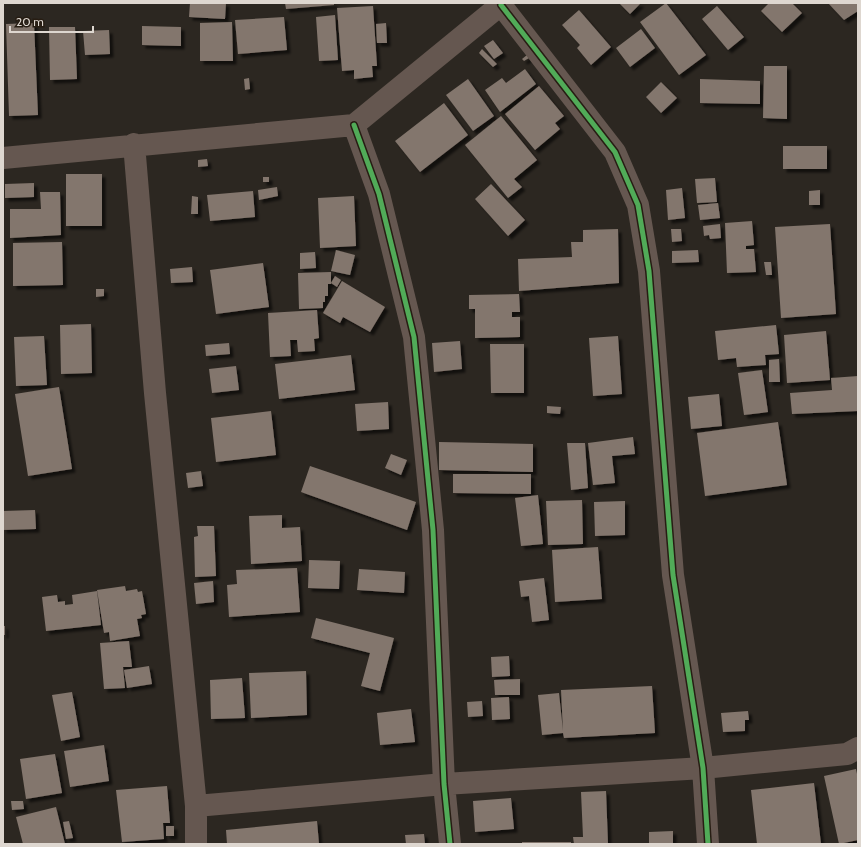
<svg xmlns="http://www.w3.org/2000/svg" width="861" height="847" viewBox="0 0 861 847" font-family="Cabin,sans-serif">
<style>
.building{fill:#83766d;filter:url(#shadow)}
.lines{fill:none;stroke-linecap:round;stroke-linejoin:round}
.minor{stroke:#655750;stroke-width:22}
.cycleway-casing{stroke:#271d13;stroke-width:8}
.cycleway{stroke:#51ab58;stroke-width:5}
</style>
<defs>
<filter id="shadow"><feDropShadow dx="3.5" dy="3.5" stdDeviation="1" flood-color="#0009"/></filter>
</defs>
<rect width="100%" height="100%" fill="#2c2721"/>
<path class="building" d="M190,3H226L225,19L189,17Z
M285,3H334V5L286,9Z
M619,3H641L630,14Z
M666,3L706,55L679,75L640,22Z
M769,3H792L802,13L782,32L761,11Z
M828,3H858V11L844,20Z
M373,6L377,66H372L373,77L354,79V70L342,71L337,8Z
M717,6L744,37L728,50L702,19Z
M579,10L611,47L591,65L577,48L580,45L562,25Z
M335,15L338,60L319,61L316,17Z
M284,17L287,50L238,54L235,20Z
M232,22L233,61H200V23Z
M34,23L38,115L9,116L6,24Z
M386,23L387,43H377L376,24Z
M142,26L181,27V46L142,45Z
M49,27H75L77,79L50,80Z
M641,29L655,48L630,67L616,48Z
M109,30L110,54L85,55L83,31Z
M493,40L503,53L494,59L484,46Z
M482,49L497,64L493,67L479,53Z
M527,55L529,58L524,61L522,59Z
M764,66H787V119L763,118Z
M525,69L536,84L500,112L485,90L502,78L506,83Z
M249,78L250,89L245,90L244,79Z
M468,79L494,116L473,131L446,95Z
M700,79L760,81V104L700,103Z
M661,82L677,98L661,113L646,97Z
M539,86L564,116L555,123L560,129L535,150L505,114Z
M444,103L468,135L420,172L395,141Z
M501,116L537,160L514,179L522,187L508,198L465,145Z
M783,146H827V169H783Z
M207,159L208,166L198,167V160Z
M66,174H102V226H66Z
M263,177H269V182H263Z
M715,178L717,202L697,203L695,179Z
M34,183V197L5,198V184Z
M491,184L525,220L508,236L475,199Z
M277,187L278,196L259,200L258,190Z
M682,188L685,218L668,220L666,190Z
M820,190V205H809V191Z
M253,191L255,217L210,221L207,195Z
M40,192H60L61,235L10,238V209H41Z
M192,196L198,197V214H191Z
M354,196L356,246L320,248L318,198Z
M718,203L720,218L700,220L698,205Z
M752,221L754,245L746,246V249H754L756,272L727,273L725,223Z
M720,224L721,238L710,239L709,235L704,236L703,226Z
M830,224L836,314L781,318L775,227Z
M618,229L619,283L519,291L518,259L572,257L571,242H583V230Z
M671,229H681L682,241L672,242Z
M62,242L63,285L13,286V243Z
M336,250L355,255L350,275L331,271Z
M698,250L699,262L672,263V251Z
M315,252L316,268L300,269V253Z
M764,262H771L772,275H766Z
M263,263L269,307L216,314L210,270Z
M192,267L193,282L171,283L170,269Z
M331,272V284H328V296H325V302H323V308L299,309L298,273Z
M335,276L341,280L337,287L331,283Z
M342,281L385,307L370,332L343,317L340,323L323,313Z
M96,289H104V296L96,297Z
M519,294L520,312H512V317H520V337L475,338V309H469V295Z
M317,310L319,338L314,339L315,351L298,352L297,340H290L291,356L270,357L268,313Z
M91,324L92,373L61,374L60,325Z
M776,325L779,354L765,355L766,365L737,367L736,358L718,360L715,331Z
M826,331L830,380L787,383L784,335Z
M44,336L47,385L16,386L14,337Z
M618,336L622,394L593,396L589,338Z
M460,341L462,369L434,372L432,343Z
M229,343L230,354L206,356L205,345Z
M490,344H524V393H491Z
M351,355L355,390L279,399L275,364Z
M779,359L780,382H769V360Z
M236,366L239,390L212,393L209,369Z
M762,370L768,412L744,415L738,373Z
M858,376V411L792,414L790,393L832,390L831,378Z
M59,387L72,469L28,476L15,394Z
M719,394L722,426L691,429L688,397Z
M388,402L389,429L357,431L355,404Z
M547,406L561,407L560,414L547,413Z
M271,411L276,455L216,462L211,418Z
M778,422L787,485L705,496L697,433Z
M633,437L635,454L612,456L615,483L593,485L588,443Z
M439,442L533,444V472L439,470Z
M567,443H585L588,488L571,490Z
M391,454L407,460L401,475L385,468Z
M310,466L416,502L407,530L301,492Z
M201,471L203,486L188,488L186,473Z
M453,474H531V494L453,493Z
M538,495L543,544L521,546L515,498Z
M582,500L583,544L548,545L546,501Z
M625,501V535L595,536L594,502Z
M35,510L36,529L3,530V511Z
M282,515V528L300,527L302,561L251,564L249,516Z
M197,526H214L216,576L195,577L194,537L198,536Z
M598,547L602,599L555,602L552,550Z
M309,560L340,561L339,589L308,588Z
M297,568L300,612L229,617L227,585L237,584L236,570Z
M359,569L405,572L404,593L357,590Z
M544,578L549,620L532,622L529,596L521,597L519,581Z
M213,581L214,602L196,604L194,583Z
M125,586L126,591L137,589L138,592L142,591L146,614L141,615L142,618L137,619L140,636L110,641L109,632L104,633L97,590Z
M97,591L101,625L46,631L42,597L57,595L58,602L65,601V605L73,604L72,595Z
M316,618L394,638L380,691L361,686L370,653L311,638Z
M3,626H5V635H3Z
M129,641L132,667H123L125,688L104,689L100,643Z
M509,656L510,676L492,677L491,657Z
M149,666L152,684L127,688L124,670Z
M306,671L307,715L251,718L249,673Z
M242,678L245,718L211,719L210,680Z
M520,679V695H495L494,680Z
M652,686L655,733L564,738L563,733L542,735L538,695L559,693L563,731L561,690Z
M72,692L80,737L61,741L52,695Z
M509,697L510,719L492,720L491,698Z
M482,701L483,716L468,717L467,702Z
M411,709L415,742L380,745L377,713Z
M748,711L749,720H745V731L723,732L721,713Z
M104,745L109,781L70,787L64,751Z
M55,754L62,793L26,799L20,759Z
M856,769L858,779V840L839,844L824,776Z
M814,783L821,844H757L751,790Z
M167,786L170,823H163L164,839L122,842L116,790Z
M606,791L608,844H574L573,837H583L581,792Z
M511,798L514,829L475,832L473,801Z
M11,801H23L24,809L12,810Z
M56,807L65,844H23L16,817Z
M69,821L73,838L66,839L63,822Z
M317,821L319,844H227L226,830Z
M166,826H174V836H166Z
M673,831V844H649V832Z
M424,834L425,844H406L405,835Z
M522,842H571V844H522Z"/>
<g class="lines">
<path class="minor" d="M501,5L615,152L638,205L649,271L673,575L703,768L708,844
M354,125L379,194L414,337L433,530L444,784L450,844
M134,144L155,393L196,806V844
M3,158L354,125L503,3
M196,806L444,784L703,768L847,754L858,748"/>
<defs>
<path id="cycleway" d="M501,5L615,152L638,205L649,271L673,575L703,768L708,844
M354,125L379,194L414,337L433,530L444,784L450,844"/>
</defs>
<use href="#cycleway" class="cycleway-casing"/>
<use href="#cycleway" class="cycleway"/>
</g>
<rect width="861" height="847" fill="none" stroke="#ded7d0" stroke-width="8"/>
<path d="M10 26v6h83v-6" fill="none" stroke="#ded7d0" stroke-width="2"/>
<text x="16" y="26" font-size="12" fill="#ded7d0" stroke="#271d13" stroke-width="3" paint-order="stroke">20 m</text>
</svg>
